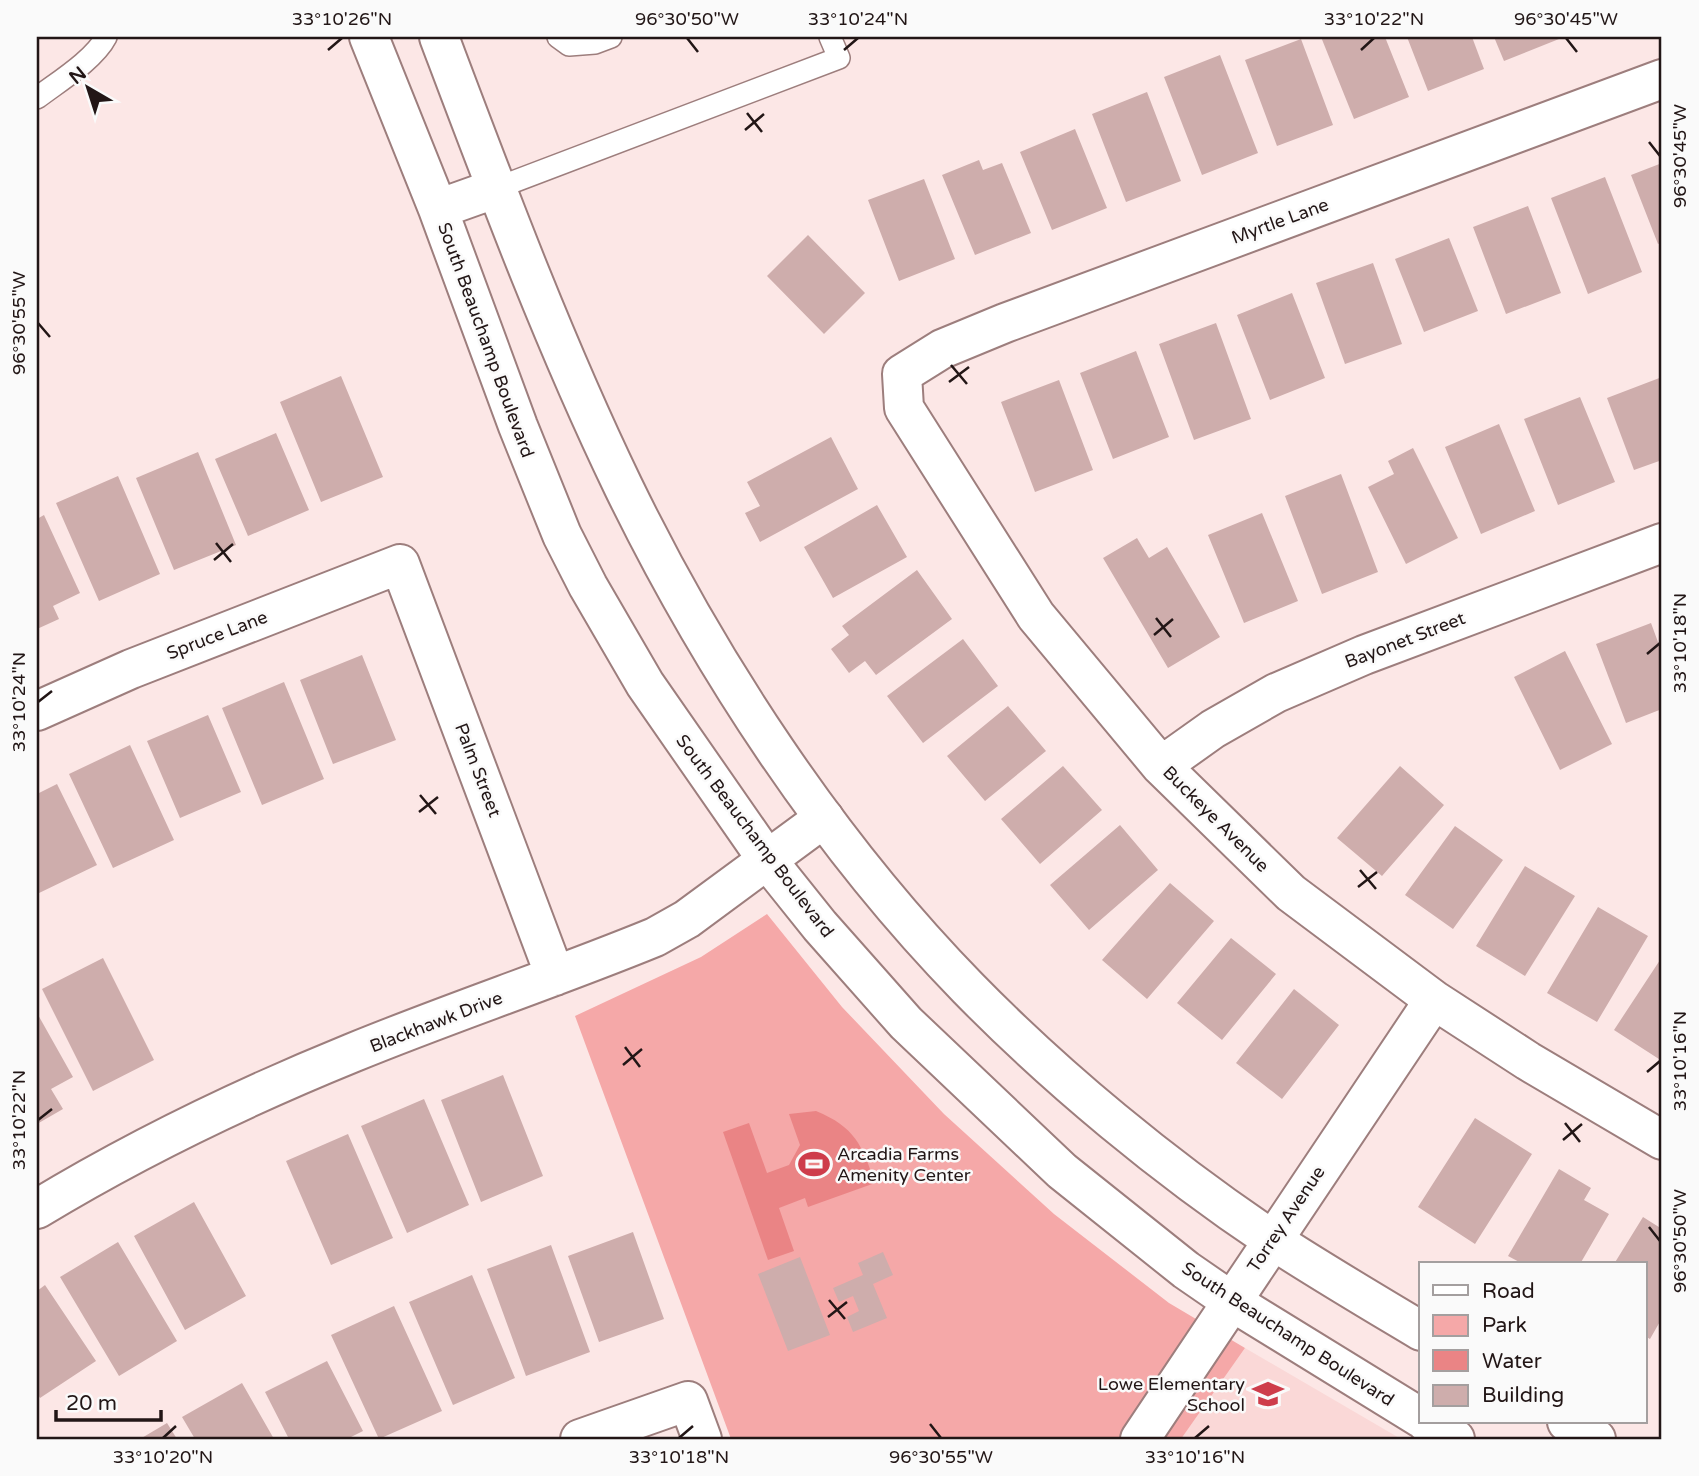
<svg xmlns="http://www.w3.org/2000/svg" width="1699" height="1476" viewBox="0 0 1699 1476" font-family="'Varela Round',sans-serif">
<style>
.built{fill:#fad8d7}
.green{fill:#f5a8a8}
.water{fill:#ea8485}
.building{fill:#ceadac}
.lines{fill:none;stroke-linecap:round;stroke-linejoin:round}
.service-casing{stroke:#9d7e7d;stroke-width:24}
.minor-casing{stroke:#9d7e7d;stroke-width:42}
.tertiary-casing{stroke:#9d7e7d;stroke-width:42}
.service{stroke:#fff;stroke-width:21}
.minor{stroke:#fff;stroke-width:38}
.tertiary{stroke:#fff;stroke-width:38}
.ticks{fill:none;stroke:#221616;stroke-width:2.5}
.labels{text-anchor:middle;stroke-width:5;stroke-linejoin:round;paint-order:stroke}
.street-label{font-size:18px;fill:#221616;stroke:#fafafa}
.poi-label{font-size:18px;fill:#221616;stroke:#fafafa;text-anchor:start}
.neatline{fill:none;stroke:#221616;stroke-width:2.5}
.ticks-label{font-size:18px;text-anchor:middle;fill:#221616}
</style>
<rect width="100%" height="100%" fill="#fce7e6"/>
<path class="built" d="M1245,1348L1401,1439H1181Z"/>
<path class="green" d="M767,914L842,1007L944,1114L1054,1214L1169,1303L1245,1348L1181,1439H731L575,1016L701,957Z"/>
<path class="water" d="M816,1111C855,1127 862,1145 875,1183L808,1207L805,1198L779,1208L794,1251L768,1260L723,1132L749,1123L767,1173L789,1165L800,1145L789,1114Z"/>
<path class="building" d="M1321,37H1385L1409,97L1354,119Z
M1407,37H1472L1484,69L1428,91Z
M1494,37H1558L1559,39L1504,61Z
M1301,39L1333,125L1277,146L1245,60Z
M1220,55L1258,153L1202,175L1164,77Z
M1147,92L1181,181L1126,202L1092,114Z
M1075,129L1107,208L1052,230L1020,152Z
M979,160L983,170L1002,163L1031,233L975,255L942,175Z
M1662,163V242L1658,244L1631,175Z
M1605,177L1642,272L1588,294L1551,198Z
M924,179L955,259L899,281L868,200Z
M1528,206L1561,293L1506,314L1473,227Z
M808,235L865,293L824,334L767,276Z
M1449,238L1478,311L1424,332L1395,259Z
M1373,263L1402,344L1345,364L1316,283Z
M1292,293L1325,378L1270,400L1237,315Z
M1216,323L1251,419L1194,440L1159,344Z
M1136,351L1169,437L1113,459L1080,373Z
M341,376L383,477L321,502L280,402Z
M1662,377V460L1634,470L1607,398Z
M1059,380L1093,470L1035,492L1001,402Z
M1580,397L1615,482L1558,505L1524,419Z
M1499,424L1535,511L1481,534L1445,447Z
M276,433L309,510L248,536L215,459Z
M831,437L858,489L760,542L745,513L760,506L747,482Z
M1413,448L1458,538L1406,564L1368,487L1394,474L1388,461Z
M198,452L236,545L174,570L136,478Z
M1341,474L1378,572L1322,594L1285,496Z
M118,476L160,574L99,601L56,503Z
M877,505L907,557L833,598L804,547Z
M1262,513L1298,601L1244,623L1208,535Z
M44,515L80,593L53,606L59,619L37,629V519Z
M1137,538L1149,558L1167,547L1220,637L1168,668L1103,558Z
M917,570L952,619L876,675L865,661L849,673L831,649L849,635L842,626Z
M1651,623L1662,653V709L1626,723L1596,644Z
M963,639L998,686L923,743L887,696Z
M1565,651L1612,744L1560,770L1514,677Z
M362,655L396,740L333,764L300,680Z
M284,682L324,779L262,805L222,708Z
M1008,706L1046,751L985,801L947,756Z
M208,715L241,792L180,818L147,741Z
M130,745L174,840L113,868L69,774Z
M1063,766L1102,810L1040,864L1001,819Z
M1400,766L1444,805L1382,876L1337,838Z
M57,784L97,865L37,894V794Z
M1120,825L1158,870L1089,930L1050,885Z
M1455,826L1503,860L1453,929L1405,895Z
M1525,866L1575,896L1525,976L1476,946Z
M1170,883L1214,921L1147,999L1102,960Z
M1598,907L1648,936L1597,1022L1547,993Z
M1231,938L1276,974L1222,1040L1177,1003Z
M1662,957V1061L1614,1030Z
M103,958L154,1060L93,1091L42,989Z
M1294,989L1339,1025L1282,1099L1236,1063Z
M37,1013L73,1077L51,1089L63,1109L37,1124Z
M503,1075L543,1176L481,1202L441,1100Z
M424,1099L469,1205L407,1233L361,1126Z
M1475,1118L1532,1154L1475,1244L1418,1207Z
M348,1134L393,1238L331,1265L286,1161Z
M1559,1169L1591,1188L1584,1200L1609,1214L1580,1264H1523L1508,1256Z
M194,1202L246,1296L185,1330L134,1236Z
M1643,1217L1662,1229V1318L1650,1339L1645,1336V1264H1614Z
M633,1232L664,1319L599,1342L568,1256Z
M118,1242L177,1341L119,1376L60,1277Z
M551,1245L590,1352L526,1376L487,1269Z
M883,1252L893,1275L873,1284L887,1318L853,1332L847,1317L859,1311L853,1296L839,1302L833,1288L863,1275L858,1263Z
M800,1257L830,1335L788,1351L758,1274Z
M472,1275L515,1378L453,1405L409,1302Z
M45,1285L96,1361L40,1398L37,1393V1291Z
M394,1306L442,1411L379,1439L331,1335Z
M327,1361L363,1431L347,1439H289L265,1392Z
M242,1383L274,1439H195L182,1417Z
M167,1423L177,1439H140Z"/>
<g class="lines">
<defs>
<path id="service" d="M558,37L569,45L595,43L611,37
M37,98C58,82 94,60 106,37
M497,188L839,58L830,37"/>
<path id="minor" d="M1662,79L1005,323L942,349L902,374L904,408L1036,616L1161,766L1291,893L1434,1000L1528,1061L1662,1140
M37,711L131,669L400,564L555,976
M1161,766L1213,729L1276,693L1364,655L1662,543
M37,1209C136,1149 244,1097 352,1053C452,1012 555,978 655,937L687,919L824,818
M580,1439L688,1401L702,1439
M1140,1439L1434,1000"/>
<path id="tertiary" d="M369,37L438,209L518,426L562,535L588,586L645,684L768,861L820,926L906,1023L1062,1171L1186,1270L1231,1301L1421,1418
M439,37C496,188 553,341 623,486C710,665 829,846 968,988C1057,1079 1165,1168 1271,1239C1320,1271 1371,1301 1421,1331
M438,209L497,188
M1426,1422L1455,1439
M1567,1422L1596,1439"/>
</defs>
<use href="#service" class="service-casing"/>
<use href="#minor" class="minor-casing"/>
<use href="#tertiary" class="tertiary-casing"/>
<use href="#service" class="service"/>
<use href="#minor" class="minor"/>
<use href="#tertiary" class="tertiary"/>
</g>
<path class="ticks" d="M687,38L698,52M1566,38L1577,52M328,50L342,38M844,50L858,38M1361,50L1374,38M747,113L762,132M745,130L764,114M1649,142L1660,156M38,323L50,337M951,365L967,384M949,382L969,367M216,543L231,562M214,560L233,544M1156,618L1171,637M1154,635L1173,619M1647,654L1660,643M38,702L52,691M420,795L436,814M419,812L438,797M1360,870L1376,889M1358,887L1377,872M625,1047L640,1067M623,1065L642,1049M1647,1072L1660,1061M38,1120L52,1109M1565,1123L1580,1142M1563,1140L1582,1124M1649,1227L1660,1241M829,1300L845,1319M828,1317L847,1302M930,1424L941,1438M163,1438L176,1426M679,1438L693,1426M1195,1438L1209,1426"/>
<defs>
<symbol id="stadium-bare" viewBox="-9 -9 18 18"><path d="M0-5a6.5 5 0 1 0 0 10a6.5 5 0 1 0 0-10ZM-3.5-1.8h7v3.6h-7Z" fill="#ce3d4b" stroke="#fafafa" stroke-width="2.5" paint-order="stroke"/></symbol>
<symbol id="school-bare" viewBox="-9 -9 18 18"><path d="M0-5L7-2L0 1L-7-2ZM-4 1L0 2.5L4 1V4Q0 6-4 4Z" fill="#ce3d4b" stroke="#fafafa" stroke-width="2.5" paint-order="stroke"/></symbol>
</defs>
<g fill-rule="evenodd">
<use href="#stadium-bare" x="792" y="1142" width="44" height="44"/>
<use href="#school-bare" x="1246" y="1372" width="44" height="44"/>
</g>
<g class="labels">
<g class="street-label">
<text transform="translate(1280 221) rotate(-20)" y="6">Myrtle Lane</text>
<text transform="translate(486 340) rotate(70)" y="6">South Beauchamp Boulevard</text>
<text transform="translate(217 635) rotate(-21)" y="6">Spruce Lane</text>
<text transform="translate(1405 640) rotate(-21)" y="6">Bayonet Street</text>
<text transform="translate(478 770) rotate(69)" y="6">Palm Street</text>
<text transform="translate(1216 819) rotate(45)" y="6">Buckeye Avenue</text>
<text transform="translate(755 836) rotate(53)" y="6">South Beauchamp Boulevard</text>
<text transform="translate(436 1022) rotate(-21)" y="6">Blackhawk Drive</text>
<text transform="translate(1286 1219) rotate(-56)" y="6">Torrey Avenue</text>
<text transform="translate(1288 1334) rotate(33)" y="6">South Beauchamp Boulevard</text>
</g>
<g class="poi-label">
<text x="837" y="1160">Arcadia Farms<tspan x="837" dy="21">Amenity Center</tspan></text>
<text x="1245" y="1390" text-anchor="end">Lowe Elementary<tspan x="1245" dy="21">School</tspan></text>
</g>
</g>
<rect width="1699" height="1476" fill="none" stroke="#fafafa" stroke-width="77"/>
<rect x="1419" y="1262" width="228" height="161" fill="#fafafa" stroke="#a49f9f" stroke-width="2"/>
<rect x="1433" y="1285" width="35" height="10" fill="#ffffff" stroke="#a49f9f" stroke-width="2"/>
<text x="1482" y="1298" font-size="21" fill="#221616">Road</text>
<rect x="1433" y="1315" width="35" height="21" fill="#f5a8a8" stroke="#a49f9f" stroke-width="2"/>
<text x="1482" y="1332" font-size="21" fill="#221616">Park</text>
<rect x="1433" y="1350" width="35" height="21" fill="#ea8485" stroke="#a49f9f" stroke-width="2"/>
<text x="1482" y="1368" font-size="21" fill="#221616">Water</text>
<rect x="1433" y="1385" width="35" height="21" fill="#ceadac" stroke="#a49f9f" stroke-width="2"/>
<text x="1482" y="1402" font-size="21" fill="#221616">Building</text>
<g transform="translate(88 88) rotate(321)" stroke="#fafafa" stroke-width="5" paint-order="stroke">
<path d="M0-5L12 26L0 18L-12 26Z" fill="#221616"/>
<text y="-10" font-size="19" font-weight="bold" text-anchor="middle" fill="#221616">N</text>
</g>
<path d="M56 1410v10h105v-10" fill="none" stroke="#221616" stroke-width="3.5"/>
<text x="66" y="1410" font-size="21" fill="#221616" stroke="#fafafa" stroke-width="5" paint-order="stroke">20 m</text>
<rect x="38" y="38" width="1622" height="1400" class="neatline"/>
<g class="ticks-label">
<text x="342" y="25">33°10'26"N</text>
<text x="687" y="25">96°30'50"W</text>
<text x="858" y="25">33°10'24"N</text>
<text x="1374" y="25">33°10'22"N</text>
<text x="1566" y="25">96°30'45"W</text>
<text transform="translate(1680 156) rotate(-90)" y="6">96°30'45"W</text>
<text transform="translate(19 323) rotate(-90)" y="6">96°30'55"W</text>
<text transform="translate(1680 643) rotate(-90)" y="6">33°10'18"N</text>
<text transform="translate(19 702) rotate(-90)" y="6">33°10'24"N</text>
<text transform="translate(1680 1061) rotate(-90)" y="6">33°10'16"N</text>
<text transform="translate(19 1120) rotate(-90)" y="6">33°10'22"N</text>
<text transform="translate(1680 1241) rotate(-90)" y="6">96°30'50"W</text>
<text x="163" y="1463">33°10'20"N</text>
<text x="679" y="1463">33°10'18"N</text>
<text x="941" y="1463">96°30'55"W</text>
<text x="1195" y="1463">33°10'16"N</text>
</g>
</svg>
